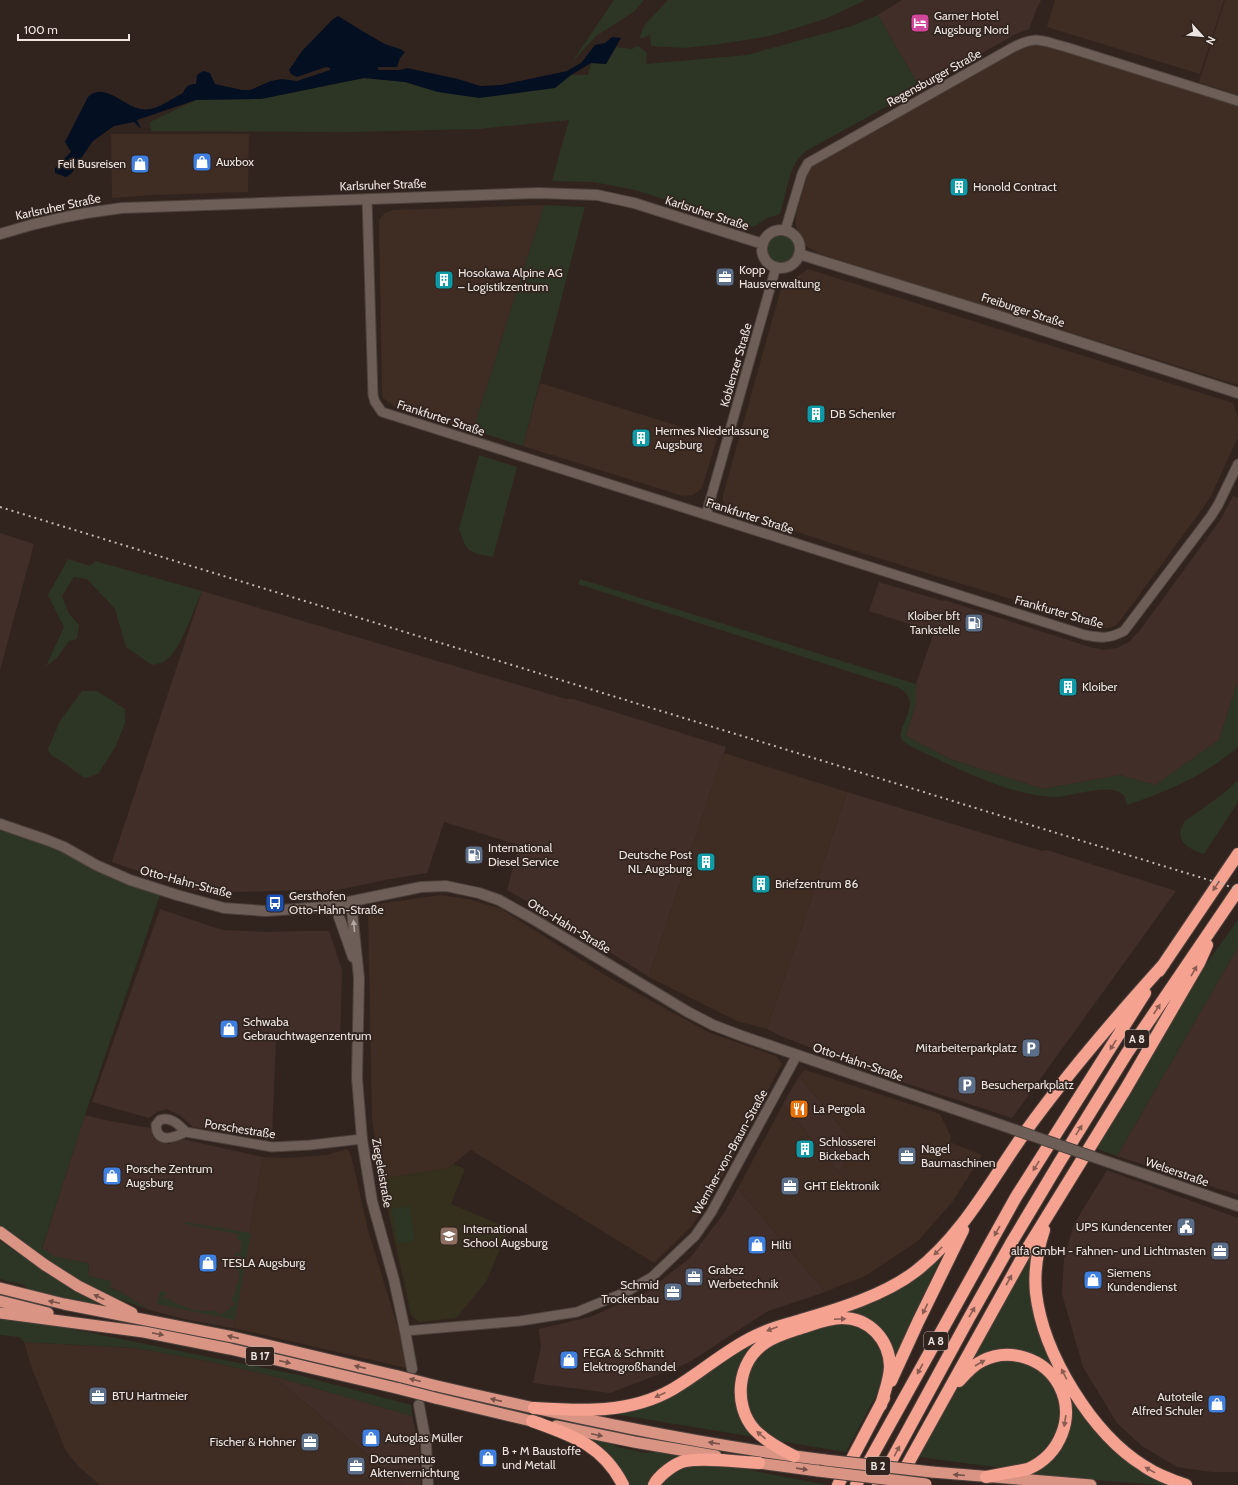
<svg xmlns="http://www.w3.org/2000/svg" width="1238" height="1485" viewBox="0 0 1238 1485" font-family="Cabin,sans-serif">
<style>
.commercial{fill:#412e28}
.built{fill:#3f2c23}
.education{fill:#352f1d}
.green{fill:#2d3624}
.water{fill:#040f22}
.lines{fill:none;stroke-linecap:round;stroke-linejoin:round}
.minor-casing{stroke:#4c413c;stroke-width:11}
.tertiary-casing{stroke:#4c413c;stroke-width:12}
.trunk-casing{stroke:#4c413c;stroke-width:13}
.motorway-casing{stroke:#4c413c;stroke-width:14}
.minor{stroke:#6d5e57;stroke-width:9}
.tertiary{stroke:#6d5e57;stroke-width:10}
.trunk{stroke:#da9484;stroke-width:11}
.motorway{stroke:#f5a290;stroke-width:12}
.rail{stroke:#c2b8b3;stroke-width:2;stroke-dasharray:2 4;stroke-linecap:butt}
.tertiary-bridge-casing{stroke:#4c413c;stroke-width:12;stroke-linecap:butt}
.trunk-bridge-casing{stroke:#4c413c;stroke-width:13;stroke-linecap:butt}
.tertiary-bridge{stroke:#6d5e57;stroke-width:10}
.trunk-bridge{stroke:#da9484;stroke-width:11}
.oneway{fill:#895d51}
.oneway2{fill:#b4a8a3}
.oneway3{fill:#755147}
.labels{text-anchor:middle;stroke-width:3.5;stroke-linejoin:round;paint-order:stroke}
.shield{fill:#31241e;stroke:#b5aba6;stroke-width:1}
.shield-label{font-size:11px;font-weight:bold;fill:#eee5e1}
.poi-label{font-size:12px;fill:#eee5e1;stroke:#31241e;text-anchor:start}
.street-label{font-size:12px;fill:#eee5e1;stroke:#31241e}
</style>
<rect width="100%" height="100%" fill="#31241e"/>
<path class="commercial" d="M902,0H1041L1037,8L1029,29L1016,34L920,88L878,15Z
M1233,496L1238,498V681L1219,740L1155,785L1120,775L1043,789L950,759L906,736L916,703V684L934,632L869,611L879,582L943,601L944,600L1090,647L1103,650L1117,648L1129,642L1137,633H1138L1221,519Z
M0,533L34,544L0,670Z
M202,591L566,699H573L726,747L649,977L553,916L507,890L519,845L444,822L427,873L390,879L324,893L308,890L233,892L209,884L195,891L112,862Z
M847,792L1042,851L1047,850L1176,891L1012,1118L878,1074L781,1036L767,1029Z
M160,909L222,930L264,932L305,931H329L342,970L340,1041L276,1038L272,1136L232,1133L193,1127L181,1116L167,1109L157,1112L149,1118L92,1102Z
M1238,947V1195L1117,1156Z
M799,1076L855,1144L840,1173L783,1104Z
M85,1115L110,1121L150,1128L155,1139L169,1144L182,1139L263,1157L233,1328L189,1320L149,1310L121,1292L109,1287L110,1281L88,1276L89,1263L55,1257L42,1249Z
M1107,1170L1238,1218V1472H1212L1177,1467L1142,1446L1117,1423L1083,1367L1062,1294L1064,1258L1074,1224Z
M738,1188L825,1292L768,1311L688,1363L610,1393L533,1383L541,1347L539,1329L590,1317L645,1293L690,1258L724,1213Z
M273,1376L412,1416L419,1444L421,1485H403Z"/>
<path class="built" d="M1055,0H1224L1200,74L1047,27Z
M1225,0H1238V95L1199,82Z
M1035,44H1041L1238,106V385L820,254L806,246L802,240L796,226V215L807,177L809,170L815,164L1024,47Z
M111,134H249L248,192L152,195L112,198Z
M544,205L473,430L394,406L388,402L383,398L382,392L379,220L385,213L393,210Z
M808,269L1233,403L1238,418V437L1211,496L1203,508L1120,621L1115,626L1109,628H1104L862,553L733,511L728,508L723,501V495L782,285L785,282L791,281Z
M540,383L717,438L702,488L693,495L683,496L523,446Z
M724,753L847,792L767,1029L737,1021L649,977Z
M440,895L472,900L501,909L610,978L710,1033L776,1056L782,1064L713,1193L692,1226L654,1263L471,1150L448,1168L381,1179L372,1119L368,910L371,905Z
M806,1070L940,1114L951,1137L950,1142L982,1155L953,1201L918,1241L867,1275L825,1292L738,1188L783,1104L840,1173L855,1144L799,1076L802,1072Z
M347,1149L351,1155L368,1230L401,1338L406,1368L233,1328L263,1157L288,1158L327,1155Z
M24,1342L135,1348L207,1361L273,1376L403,1485H100L79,1467L66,1451L32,1369Z"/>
<path class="education" d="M453,1164L465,1169L451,1204L509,1228L486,1282L456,1318L419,1322L413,1317L411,1314L381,1179L448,1168Z"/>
<path class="green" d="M614,0H644L635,11L596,36L572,62Z
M668,0H866L825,19L770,36L720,44L684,48L651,46L650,35L639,39L644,26Z
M878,15L920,88L806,151L797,160L791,172L780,214L767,218L753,227L635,190L593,182L552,181L569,120L478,129L350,132L151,131L150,122L196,100L261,99L364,78L405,82L438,92L555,88L571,75H588L591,63L606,64L616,47L632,49L638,46L647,53L646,64L747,55L852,26Z
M544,205L585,207L523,446L473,430Z
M767 249a14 14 0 1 1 28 0a14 14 0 1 1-28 0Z
M479,455L517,467L493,557L477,554L469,550L465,545L459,529Z
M68,559L90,566L95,561L202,591C194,608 181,650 166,660C163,663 156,664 152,665L126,647L115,609L87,579L74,577L62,596L69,614L79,625L77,639L69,641L57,658L46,666L64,627L48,595Z
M580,579L916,684V703L906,736L950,759L1043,789L1120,775L1155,785L1219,740L1238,681V747C1202,777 1171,790 1127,805C1126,802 1125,798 1124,796C1112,781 1072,797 1056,797C1010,797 951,765 910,746C907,744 904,742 902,740C894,727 927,701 897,687L578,584Z
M82,691H97L125,709V723L116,746L98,774L85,778L73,770L66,764L51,755L48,749L60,721Z
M1238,780V802L1204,854C1186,849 1173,839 1185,821L1223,794Z
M0,831L31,838L59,850L99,873L160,895L85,1115L42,1248L55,1257L89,1263L88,1276L111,1281L110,1288L121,1292L149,1310C128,1302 106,1295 86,1284C56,1268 29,1246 0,1227Z
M1238,920V947L1117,1156L1095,1148L1145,1068L1194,981Z
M410,1206L414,1241L397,1243L392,1209Z
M185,1222L251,1233L235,1320L157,1304L160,1291L166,1292L163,1297C181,1305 197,1315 216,1310L219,1315L228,1310L235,1304L231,1300L236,1292L235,1290L239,1279V1270H236V1268L241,1267V1256H236L234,1253L240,1254L242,1241L237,1240L238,1234L185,1224Z
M0,1241L67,1286L103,1306L31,1291L24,1285L0,1279Z
M945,1249L883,1382L846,1452L614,1414L639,1410L673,1395L754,1340L839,1309Z
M1033,1251L1034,1301L1086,1415L1175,1485H1160L1021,1474L1057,1453L1068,1394L1025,1353L972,1361Z
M0,1317L52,1325L298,1375L411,1405L412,1416L273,1376L207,1361L135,1348L24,1342L19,1337L0,1335Z
M997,1357L1033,1363L1058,1391L1062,1409L1060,1428L1051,1445L1038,1458L1021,1466L1002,1468L919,1457L964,1375Z
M584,1438L611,1443L617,1447L646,1453L656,1452L827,1485H628Z"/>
<path class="water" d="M338,16C354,26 369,35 385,44C392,47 398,47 405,52L400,58L397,67H379L377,68L379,70H400L407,68L458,79L480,86L501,85L567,71L581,63L595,45L605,43L612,37L621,38L606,64L591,63L571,75L555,88L479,98L438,92L405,82L364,78L261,99L196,100L137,120L141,129L134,122L114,126L93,141L75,167L72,173L66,177L55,173V168L71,152L65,142L88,97C104,81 123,106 141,109C155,112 171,99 183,93C186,86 189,84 196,84L197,75L203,71L210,73L215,84L242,90H250L271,81L282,79L297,81L330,70V68L326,67L297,77L291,74L289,70L302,51L333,19Z"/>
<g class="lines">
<defs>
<path id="minor" d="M367,199L373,395L375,402L382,412L1085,635C1101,638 1109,639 1124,631L1211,516L1218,505L1238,464
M785,231L802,174L808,163L1010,49C1035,35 1039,40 1066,47L1238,101
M706,515L776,267
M186,1132C179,1125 171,1116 160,1120L156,1125C157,1145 175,1137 186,1132L272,1147L310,1145L362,1139
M405,1331L520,1321L577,1312L594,1305L626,1292L652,1277L695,1236L711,1213L797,1055"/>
<path id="tertiary" d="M762 249a19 19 0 1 1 38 0a19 19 0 1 1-38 0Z
M0,234C40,221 80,213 122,208L539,193L597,195L634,203L763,244
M799,254L996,315L1238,393
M0,824L47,840L64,847L96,865L130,880L177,895L224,908L266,911L324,907L421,887L446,886L479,893L499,900L533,919L688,1012L713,1025L742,1036L1004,1126
M351,902L359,978L357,1078L362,1139L372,1201L394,1280L405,1331L412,1369
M337,905L339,917L353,957
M1108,1162L1238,1206
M419,1405L426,1443L428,1485"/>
<path id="trunk" d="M0,1232L45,1265L78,1286L132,1313
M0,1288L64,1304L233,1337L398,1376
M0,1301L48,1313
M0,1313L144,1332L230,1349L400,1389
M433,1385C562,1415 693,1444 825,1460
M435,1398L540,1423
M556,1426L634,1442L716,1456
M751,1462L818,1471
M932,1472L1091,1485"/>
<path id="motorway" d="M1159,971L1238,854
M1044,1230C1037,1251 1034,1272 1036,1293C1043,1354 1092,1434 1144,1466C1157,1475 1171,1480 1186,1485
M891,1381L918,1322L963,1230
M959,1381C966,1373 973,1365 982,1361C1009,1347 1044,1358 1059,1385C1076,1417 1060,1455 1028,1469L986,1477
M534,1408C581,1411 630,1414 673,1389C701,1373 725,1350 755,1336C770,1328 785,1325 801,1320C839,1309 885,1295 916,1271C966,1232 994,1174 1031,1124C1072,1068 1117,1016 1164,964
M532,1421C571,1435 603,1445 623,1485
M794,1456C780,1449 765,1441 754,1429C733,1405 737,1362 765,1343C775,1336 789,1332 801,1328C814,1324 828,1318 842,1318C870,1318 889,1340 890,1366C890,1379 884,1393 881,1405
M654,1485C658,1476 675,1463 685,1461C707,1457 737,1462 759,1463
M838,1485L884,1398
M856,1485L1016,1197L1145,993
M878,1485L969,1318L1013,1240L1059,1163L1127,1053L1238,890
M896,1485L1027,1249L1125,1090L1199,963L1207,945"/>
</defs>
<use href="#minor" class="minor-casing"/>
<use href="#tertiary" class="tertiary-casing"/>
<use href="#trunk" class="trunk-casing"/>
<use href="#motorway" class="motorway-casing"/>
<use href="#minor" class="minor"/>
<use href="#tertiary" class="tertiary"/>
<use href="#trunk" class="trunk"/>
<use href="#motorway" class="motorway"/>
<path class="rail" d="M0,507L1238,889"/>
<defs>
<path id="tertiary-bridge" d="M1004,1126L1108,1162"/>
<path id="trunk-bridge" d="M398,1376L433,1385
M400,1389L435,1398
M825,1460L932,1472
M818,1471L926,1484"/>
</defs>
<use href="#tertiary-bridge" class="tertiary-bridge-casing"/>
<use href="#trunk-bridge" class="trunk-bridge-casing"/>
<use href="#tertiary-bridge" class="tertiary-bridge"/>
<use href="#trunk-bridge" class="trunk-bridge"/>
</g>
<defs><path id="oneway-solid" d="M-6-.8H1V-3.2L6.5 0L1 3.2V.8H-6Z"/></defs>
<g class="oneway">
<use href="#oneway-solid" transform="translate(1216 886) rotate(124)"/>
<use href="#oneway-solid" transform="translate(1194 971) rotate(-60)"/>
<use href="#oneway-solid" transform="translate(1157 1009) rotate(-56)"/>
<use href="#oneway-solid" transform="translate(1113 1045) rotate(122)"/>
<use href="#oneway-solid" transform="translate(1079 1130) rotate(-58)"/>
<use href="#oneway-solid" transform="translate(1036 1166) rotate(122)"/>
<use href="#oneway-solid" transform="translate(997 1231) rotate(120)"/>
<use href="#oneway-solid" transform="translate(938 1251) rotate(135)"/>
<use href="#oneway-solid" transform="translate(1009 1280) rotate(-61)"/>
<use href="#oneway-solid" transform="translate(925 1309) rotate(116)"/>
<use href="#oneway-solid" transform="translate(972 1312) rotate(-60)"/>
<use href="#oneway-solid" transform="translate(840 1319) rotate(-2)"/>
<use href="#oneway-solid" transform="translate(772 1329) rotate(159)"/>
<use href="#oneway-solid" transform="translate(980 1363) rotate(-30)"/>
<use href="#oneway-solid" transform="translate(920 1369) rotate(119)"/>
<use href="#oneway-solid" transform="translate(1064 1374) rotate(-117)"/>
<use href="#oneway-solid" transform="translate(660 1395) rotate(156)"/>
<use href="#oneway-solid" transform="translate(1065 1421) rotate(99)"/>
<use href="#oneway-solid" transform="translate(761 1435) rotate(-140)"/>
<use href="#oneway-solid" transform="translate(897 1451) rotate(-62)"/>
<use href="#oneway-solid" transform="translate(1150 1470) rotate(-151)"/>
</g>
<use class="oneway2" href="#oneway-solid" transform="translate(354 926) rotate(-95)"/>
<g class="oneway3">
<use href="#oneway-solid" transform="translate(99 1297) rotate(-154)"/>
<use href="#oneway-solid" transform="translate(54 1302) rotate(-168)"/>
<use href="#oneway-solid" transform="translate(158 1334) rotate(11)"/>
<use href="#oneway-solid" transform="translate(233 1337) rotate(-167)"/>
<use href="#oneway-solid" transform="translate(285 1362) rotate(13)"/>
<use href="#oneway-solid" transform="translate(360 1367) rotate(-167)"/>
<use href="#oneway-solid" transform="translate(415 1380) rotate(-166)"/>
<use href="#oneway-solid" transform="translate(496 1400) rotate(-167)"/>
<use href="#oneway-solid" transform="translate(597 1435) rotate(12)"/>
<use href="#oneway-solid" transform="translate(714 1443) rotate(-171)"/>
<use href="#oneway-solid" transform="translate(802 1469) rotate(8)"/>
<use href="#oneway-solid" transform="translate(959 1475) rotate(-175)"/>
</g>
<defs>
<symbol id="hotel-square" viewBox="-11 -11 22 22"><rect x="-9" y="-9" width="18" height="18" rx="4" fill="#d1479c" stroke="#31241e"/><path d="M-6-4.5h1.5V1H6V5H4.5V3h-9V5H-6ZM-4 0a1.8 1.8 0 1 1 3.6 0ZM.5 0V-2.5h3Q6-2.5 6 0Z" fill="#fff"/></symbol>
<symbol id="shop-square" viewBox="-11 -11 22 22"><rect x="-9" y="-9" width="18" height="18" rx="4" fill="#3f7fe0" stroke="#31241e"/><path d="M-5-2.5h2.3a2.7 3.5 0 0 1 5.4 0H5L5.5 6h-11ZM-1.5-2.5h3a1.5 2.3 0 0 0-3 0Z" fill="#fff"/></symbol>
<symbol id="building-square" viewBox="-11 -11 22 22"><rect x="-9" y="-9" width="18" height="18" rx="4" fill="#0f9aa8" stroke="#31241e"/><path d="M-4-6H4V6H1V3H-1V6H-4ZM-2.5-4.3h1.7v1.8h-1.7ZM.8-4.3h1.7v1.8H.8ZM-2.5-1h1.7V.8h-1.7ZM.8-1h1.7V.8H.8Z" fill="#fff"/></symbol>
<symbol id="office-square" viewBox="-11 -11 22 22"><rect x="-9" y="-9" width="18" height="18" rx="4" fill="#5c6f8a" stroke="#31241e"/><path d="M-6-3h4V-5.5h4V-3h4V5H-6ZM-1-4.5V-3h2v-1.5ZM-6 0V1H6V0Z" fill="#fff"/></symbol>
<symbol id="fuel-square" viewBox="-11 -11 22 22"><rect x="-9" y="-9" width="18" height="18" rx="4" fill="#5c6f8a" stroke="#31241e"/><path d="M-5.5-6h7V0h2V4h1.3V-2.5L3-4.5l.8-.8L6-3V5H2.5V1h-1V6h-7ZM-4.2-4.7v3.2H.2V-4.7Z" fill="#fff"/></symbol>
<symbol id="bus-square" viewBox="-11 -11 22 22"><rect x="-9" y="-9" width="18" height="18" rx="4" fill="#1a4fb4" stroke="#31241e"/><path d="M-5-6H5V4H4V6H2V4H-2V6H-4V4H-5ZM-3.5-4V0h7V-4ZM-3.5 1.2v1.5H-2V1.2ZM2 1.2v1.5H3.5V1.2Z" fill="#fff"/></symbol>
<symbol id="parking-square" viewBox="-11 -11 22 22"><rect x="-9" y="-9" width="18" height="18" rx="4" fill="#5c6f8a" stroke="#31241e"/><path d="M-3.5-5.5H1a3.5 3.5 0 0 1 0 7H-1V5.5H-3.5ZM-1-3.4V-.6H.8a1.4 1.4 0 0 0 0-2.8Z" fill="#fff"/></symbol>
<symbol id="restaurant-square" viewBox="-11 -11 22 22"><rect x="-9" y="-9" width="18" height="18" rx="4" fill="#e8710a" stroke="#31241e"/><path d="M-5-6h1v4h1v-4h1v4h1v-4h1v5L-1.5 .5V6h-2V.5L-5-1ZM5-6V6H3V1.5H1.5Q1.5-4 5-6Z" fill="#fff"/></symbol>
<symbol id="civic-square" viewBox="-11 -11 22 22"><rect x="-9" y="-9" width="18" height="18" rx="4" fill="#5c6f8a" stroke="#31241e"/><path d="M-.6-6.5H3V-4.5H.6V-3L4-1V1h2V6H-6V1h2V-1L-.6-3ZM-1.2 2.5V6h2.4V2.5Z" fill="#fff"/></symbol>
<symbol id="school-square" viewBox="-11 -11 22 22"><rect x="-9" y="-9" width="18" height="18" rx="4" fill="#8d6e63" stroke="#31241e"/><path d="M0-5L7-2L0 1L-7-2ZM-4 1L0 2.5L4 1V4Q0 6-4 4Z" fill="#fff"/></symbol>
</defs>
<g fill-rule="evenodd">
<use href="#hotel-square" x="909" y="12" width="22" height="22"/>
<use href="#shop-square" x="191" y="151" width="22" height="22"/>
<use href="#shop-square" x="129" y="153" width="22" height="22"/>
<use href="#building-square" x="948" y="176" width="22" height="22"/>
<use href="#office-square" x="714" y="266" width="22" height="22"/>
<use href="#building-square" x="433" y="269" width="22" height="22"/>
<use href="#building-square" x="805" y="403" width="22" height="22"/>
<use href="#building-square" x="630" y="427" width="22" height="22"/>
<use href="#fuel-square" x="963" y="612" width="22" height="22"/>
<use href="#building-square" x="1057" y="676" width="22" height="22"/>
<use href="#fuel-square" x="463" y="844" width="22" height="22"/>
<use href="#building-square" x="695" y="851" width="22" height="22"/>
<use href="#building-square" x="750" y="873" width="22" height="22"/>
<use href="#bus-square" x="264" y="892" width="22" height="22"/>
<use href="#shop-square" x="218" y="1018" width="22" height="22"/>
<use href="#parking-square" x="1020" y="1037" width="22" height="22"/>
<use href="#parking-square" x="956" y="1074" width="22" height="22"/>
<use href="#restaurant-square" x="788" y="1098" width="22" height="22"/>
<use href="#building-square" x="794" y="1138" width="22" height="22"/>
<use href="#office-square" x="896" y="1145" width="22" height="22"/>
<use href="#shop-square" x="101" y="1165" width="22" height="22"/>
<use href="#office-square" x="779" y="1175" width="22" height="22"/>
<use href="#civic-square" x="1175" y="1216" width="22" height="22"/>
<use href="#school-square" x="438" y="1225" width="22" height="22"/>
<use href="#shop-square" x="746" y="1234" width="22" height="22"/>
<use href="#office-square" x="1209" y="1240" width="22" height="22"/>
<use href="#shop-square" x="197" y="1252" width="22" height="22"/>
<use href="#office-square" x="683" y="1266" width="22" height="22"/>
<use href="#shop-square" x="1082" y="1269" width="22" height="22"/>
<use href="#office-square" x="662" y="1281" width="22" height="22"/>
<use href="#shop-square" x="558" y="1349" width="22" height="22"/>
<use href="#office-square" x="87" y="1385" width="22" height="22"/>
<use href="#shop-square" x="1206" y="1393" width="22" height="22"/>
<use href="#shop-square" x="360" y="1427" width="22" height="22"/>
<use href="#office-square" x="299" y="1431" width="22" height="22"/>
<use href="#shop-square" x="477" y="1447" width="22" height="22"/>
<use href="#office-square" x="345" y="1455" width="22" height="22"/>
</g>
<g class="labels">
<g class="shield">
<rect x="1125" y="1030" width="24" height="18" rx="3"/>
<rect x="924" y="1332" width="24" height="18" rx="3"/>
<rect x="246" y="1347" width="28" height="18" rx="3"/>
<rect x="866" y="1457" width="24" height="18" rx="3"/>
</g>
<g class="shield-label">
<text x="1137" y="1043">A 8</text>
<text x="936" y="1345">A 8</text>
<text x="260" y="1360">B 17</text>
<text x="878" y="1470">B 2</text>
</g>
<g class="poi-label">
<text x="934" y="20">Garner Hotel<tspan x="934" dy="14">Augsburg Nord</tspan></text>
<text x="216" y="166">Auxbox</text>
<text x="126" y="168" text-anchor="end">Feil Busreisen</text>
<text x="973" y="191">Honold Contract</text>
<text x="739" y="274">Kopp<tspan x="739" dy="14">Hausverwaltung</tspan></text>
<text x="458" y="277">Hosokawa Alpine AG<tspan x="458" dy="14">– Logistikzentrum</tspan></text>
<text x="830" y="418">DB Schenker</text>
<text x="655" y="435">Hermes Niederlassung<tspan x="655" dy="14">Augsburg</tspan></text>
<text x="960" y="620" text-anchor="end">Kloiber bft<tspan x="960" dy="14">Tankstelle</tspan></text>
<text x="1082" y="691">Kloiber</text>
<text x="488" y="852">International<tspan x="488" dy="14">Diesel Service</tspan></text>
<text x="692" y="859" text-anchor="end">Deutsche Post<tspan x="692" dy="14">NL Augsburg</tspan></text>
<text x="775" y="888">Briefzentrum 86</text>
<text x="289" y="900">Gersthofen<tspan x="289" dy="14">Otto-Hahn-Straße</tspan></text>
<text x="243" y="1026">Schwaba<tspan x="243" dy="14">Gebrauchtwagenzentrum</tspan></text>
<text x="1017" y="1052" text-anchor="end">Mitarbeiterparkplatz</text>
<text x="981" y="1089">Besucherparkplatz</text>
<text x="813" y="1113">La Pergola</text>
<text x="819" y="1146">Schlosserei<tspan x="819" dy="14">Bickebach</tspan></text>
<text x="921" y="1153">Nagel<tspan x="921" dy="14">Baumaschinen</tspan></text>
<text x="126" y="1173">Porsche Zentrum<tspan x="126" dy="14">Augsburg</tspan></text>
<text x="804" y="1190">GHT Elektronik</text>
<text x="1172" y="1231" text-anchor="end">UPS Kundencenter</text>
<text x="463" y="1233">International<tspan x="463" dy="14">School Augsburg</tspan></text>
<text x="771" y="1249">Hilti</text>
<text x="1206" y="1255" text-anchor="end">alfa GmbH - Fahnen- und Lichtmasten</text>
<text x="222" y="1267">TESLA Augsburg</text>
<text x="708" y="1274">Grabez<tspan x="708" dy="14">Werbetechnik</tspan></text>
<text x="1107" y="1277">Siemens<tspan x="1107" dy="14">Kundendienst</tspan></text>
<text x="659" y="1289" text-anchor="end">Schmid<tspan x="659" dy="14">Trockenbau</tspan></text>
<text x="583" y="1357">FEGA &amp; Schmitt<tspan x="583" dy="14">Elektrogroßhandel</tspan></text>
<text x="112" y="1400">BTU Hartmeier</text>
<text x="1203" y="1401" text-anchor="end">Autoteile<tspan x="1203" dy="14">Alfred Schuler</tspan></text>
<text x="385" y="1442">Autoglas Müller</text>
<text x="296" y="1446" text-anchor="end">Fischer &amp; Hohner</text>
<text x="502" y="1455">B + M Baustoffe<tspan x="502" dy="14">und Metall</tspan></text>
<text x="370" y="1463">Documentus<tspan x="370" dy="14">Aktenvernichtung</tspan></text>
</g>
<g class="street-label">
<text transform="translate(934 78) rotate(-29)" y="4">Regensburger Straße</text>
<text transform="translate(383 185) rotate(-2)" y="4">Karlsruher Straße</text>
<text transform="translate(58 207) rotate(-12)" y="4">Karlsruher Straße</text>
<text transform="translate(707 213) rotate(18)" y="4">Karlsruher Straße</text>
<text transform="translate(1023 310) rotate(18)" y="4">Freiburger Straße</text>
<text transform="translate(736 365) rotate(-74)" y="4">Koblenzer Straße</text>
<text transform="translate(441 418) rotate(18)" y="4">Frankfurter Straße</text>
<text transform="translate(750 516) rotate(18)" y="4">Frankfurter Straße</text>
<text transform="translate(1059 612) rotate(16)" y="4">Frankfurter Straße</text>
<text transform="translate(186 882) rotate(15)" y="4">Otto-Hahn-Straße</text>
<text transform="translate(569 926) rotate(31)" y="4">Otto-Hahn-Straße</text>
<text transform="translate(858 1062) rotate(19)" y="4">Otto-Hahn-Straße</text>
<text transform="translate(240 1129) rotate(9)" y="4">Porschestraße</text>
<text transform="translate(730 1152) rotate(-61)" y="4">Wernher-von-Braun-Straße</text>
<text transform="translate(1177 1172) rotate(19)" y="4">Welserstraße</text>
<text transform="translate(382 1173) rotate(80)" y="4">Ziegeleistraße</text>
</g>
</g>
<g transform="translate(1202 36) rotate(117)" stroke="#31241e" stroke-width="3" paint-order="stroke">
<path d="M0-3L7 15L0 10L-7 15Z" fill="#eee5e1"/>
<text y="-6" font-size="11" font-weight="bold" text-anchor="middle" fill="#eee5e1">N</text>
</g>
<path d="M18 34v6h111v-6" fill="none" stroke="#eee5e1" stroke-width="2"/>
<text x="24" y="34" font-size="12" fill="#eee5e1" stroke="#31241e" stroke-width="3" paint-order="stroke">100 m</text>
</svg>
